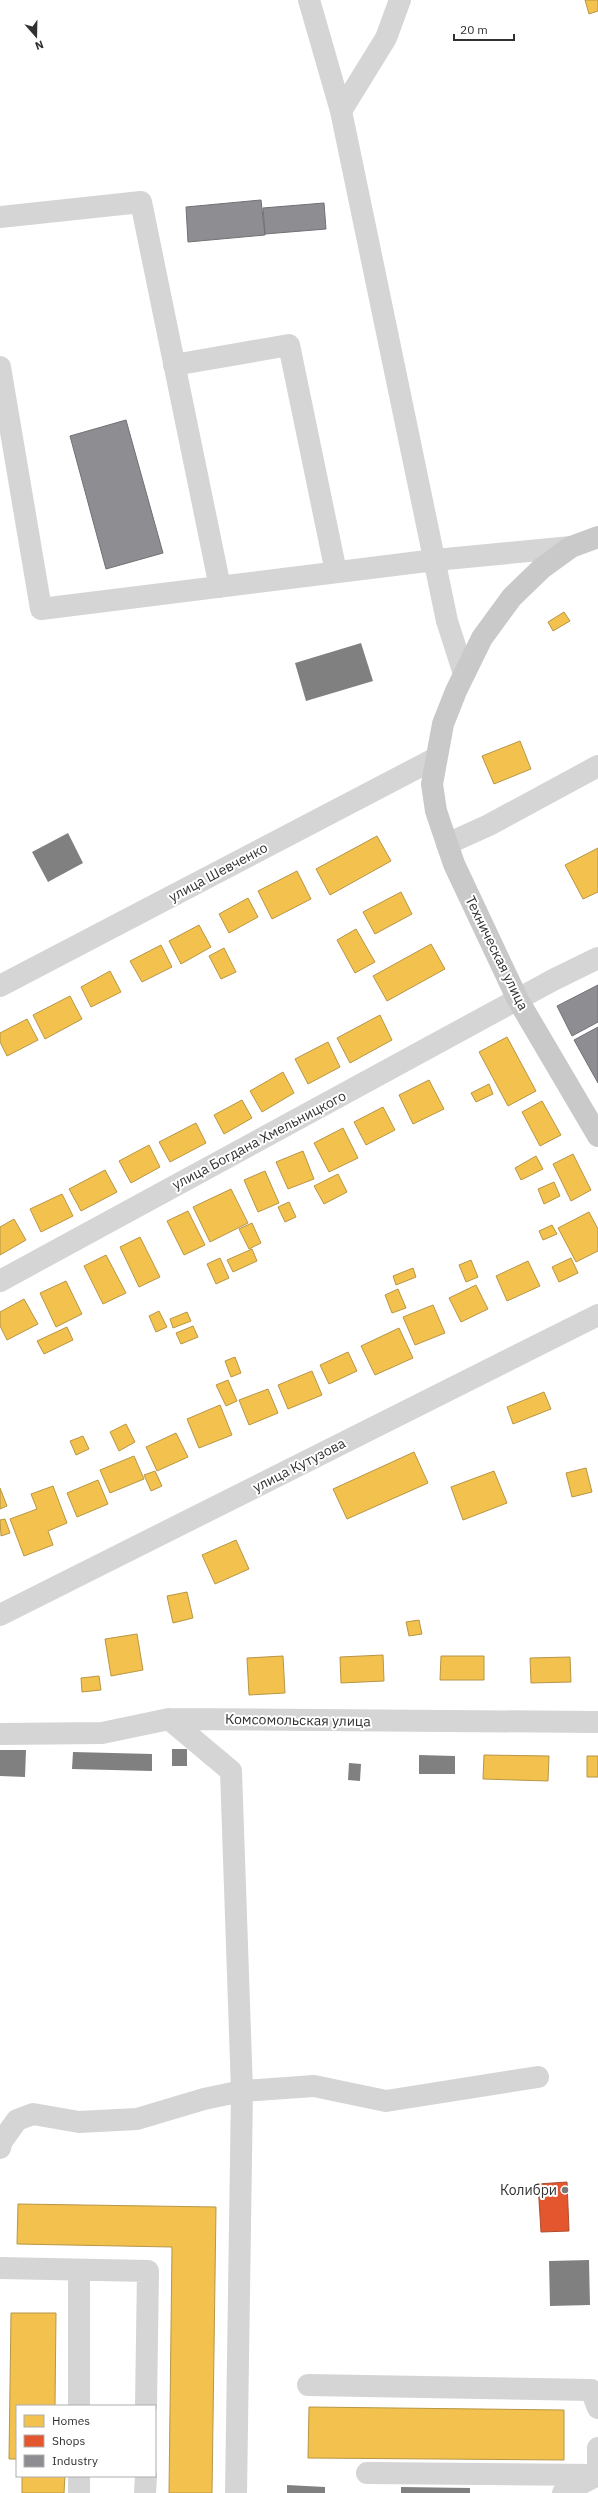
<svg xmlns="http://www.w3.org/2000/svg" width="598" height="2493" viewBox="0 0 598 2493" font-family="'IBM Plex Sans',sans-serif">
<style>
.homes{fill:#f2c14e;stroke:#b89645}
.shops{fill:#e4572e;stroke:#ae4c2f}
.industry{fill:#8d8d92;stroke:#717175}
.building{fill:#808080}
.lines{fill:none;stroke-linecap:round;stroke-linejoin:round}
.minor{stroke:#d5d5d5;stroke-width:22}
.major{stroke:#c9c9c9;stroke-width:22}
.poi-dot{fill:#797979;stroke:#fff;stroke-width:1.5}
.labels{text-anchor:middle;stroke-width:4;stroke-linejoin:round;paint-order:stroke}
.street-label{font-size:14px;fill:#313131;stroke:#fff}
.poi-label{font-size:14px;fill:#313131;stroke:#fff;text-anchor:end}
</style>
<rect width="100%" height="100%" fill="#fff"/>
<path class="homes" d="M585,0H598V11L589,14Z
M564,612L570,621L553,631L548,622Z
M520,741L531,769L494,784L482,756Z
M377,836L391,861L330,895L316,869Z
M598,848V892L583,899L565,865Z
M297,871L311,899L272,919L258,891Z
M401,892L412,914L375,934L363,912Z
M248,898L258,917L229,933L219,914Z
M199,925L211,947L181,964L169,941Z
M356,929L375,962L355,973L337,940Z
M431,944L445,969L387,1001L373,976Z
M161,945L172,967L142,982L130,961Z
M224,948L236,972L221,979L209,956Z
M110,971L121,992L91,1007L81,987Z
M70,996L82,1019L45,1039L33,1015Z
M380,1015L392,1040L350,1063L337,1038Z
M27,1019L38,1040L7,1056L0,1042V1033Z
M507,1037L536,1091L508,1106L479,1052Z
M328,1042L340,1067L308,1084L295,1059Z
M283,1072L294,1093L262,1112L250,1091Z
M429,1080L444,1109L413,1124L399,1095Z
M489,1084L493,1094L476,1102L471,1093Z
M242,1100L252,1118L224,1134L214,1115Z
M542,1101L561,1135L540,1146L522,1112Z
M383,1107L395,1130L366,1145L354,1122Z
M196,1123L206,1143L170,1162L159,1142Z
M343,1128L358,1158L329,1172L314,1143Z
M149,1145L160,1167L131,1183L119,1161Z
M303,1151L314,1179L288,1189L276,1162Z
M573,1154L591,1190L571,1201L553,1164Z
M536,1156L543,1169L521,1180L515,1168Z
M105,1170L117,1192L81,1211L69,1189Z
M265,1171L279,1203L258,1212L244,1180Z
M338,1174L347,1192L324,1204L314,1186Z
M554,1182L560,1196L544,1204L538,1189Z
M231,1189L248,1223L210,1242L193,1207Z
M62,1194L73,1216L41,1232L30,1209Z
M289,1202L296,1217L285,1222L278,1207Z
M188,1211L205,1245L184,1255L167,1221Z
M589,1212L598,1229V1251L576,1262L558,1228Z
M14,1219L26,1240L0,1255V1227Z
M252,1223L261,1243L249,1249L239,1229Z
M552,1225L557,1234L543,1240L539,1231Z
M140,1237L160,1277L139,1287L120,1247Z
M252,1249L257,1261L233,1272L227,1260Z
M106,1255L126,1293L103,1304L84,1266Z
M220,1258L229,1278L216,1284L207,1264Z
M571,1258L578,1273L559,1282L552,1267Z
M471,1260L478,1277L466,1282L459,1265Z
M528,1261L540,1286L507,1301L496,1276Z
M413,1268L416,1277L396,1285L393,1276Z
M66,1281L82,1314L56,1327L40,1293Z
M476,1285L488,1309L461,1322L449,1298Z
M398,1289L406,1308L392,1313L385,1295Z
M24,1299L38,1324L7,1340L0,1326V1312Z
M433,1305L445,1333L415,1345L403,1317Z
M159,1311L167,1327L156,1332L149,1316Z
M187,1312L191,1321L173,1328L170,1319Z
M193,1326L198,1337L181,1344L176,1333Z
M67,1327L73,1340L44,1354L37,1341Z
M399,1328L413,1358L375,1375L361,1346Z
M348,1352L357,1371L329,1384L320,1365Z
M235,1357L241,1373L231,1377L225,1361Z
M312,1371L322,1395L288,1409L278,1385Z
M228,1380L237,1401L226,1406L216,1385Z
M268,1389L278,1413L249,1425L239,1400Z
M544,1392L551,1409L513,1424L507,1407Z
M220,1405L232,1435L199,1448L187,1419Z
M126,1424L135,1442L119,1451L110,1432Z
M176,1433L188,1457L157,1471L146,1447Z
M83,1436L89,1449L76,1455L70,1441Z
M414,1452L428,1483L347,1519L333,1489Z
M134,1456L144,1479L110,1493L100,1470Z
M586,1468L592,1492L572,1497L566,1473Z
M155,1471L162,1486L151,1491L144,1475Z
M494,1471L507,1503L463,1520L451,1487Z
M98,1480L108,1504L77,1517L67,1493Z
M53,1486L67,1523L48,1531L53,1545L24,1556L10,1519L37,1509L31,1494Z
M0,1488L7,1506L0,1509Z
M5,1519L10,1533L1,1536L0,1520Z
M236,1540L249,1569L215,1584L202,1555Z
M187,1592L193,1618L173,1623L167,1596Z
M419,1620L422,1634L409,1636L406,1622Z
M137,1634L143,1670L111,1676L105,1639Z
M383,1655L384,1681L341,1683L340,1657Z
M283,1656L285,1693L249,1695L247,1658Z
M441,1656H484V1680H440Z
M570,1657L571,1682L531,1683L530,1658Z
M99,1676L101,1690L82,1692L81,1678Z
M484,1755L549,1756L548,1781L483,1779Z
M587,1756H598V1777H587Z
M18,2204L216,2207L212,2493H169L172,2247L17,2244Z
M11,2313H56L55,2406H17V2459H9Z
M309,2407L564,2410V2460L308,2458Z
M22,2476H65L64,2493H22Z"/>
<path class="shops" d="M567,2182L569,2231L541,2232L538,2184Z"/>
<path class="industry" d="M261,200L265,235L188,242L186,207Z
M324,203L326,229L265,234L263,208Z
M126,420L163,553L106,569L70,436Z
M598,985V1022L572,1036L557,1006Z
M598,1027V1083L574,1040Z"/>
<path class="building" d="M361,643L373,681L306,701L295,663Z
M68,833L83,863L48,882L32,852Z
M172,1749H187V1766H172Z
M0,1750H26L25,1777L0,1776Z
M73,1752L152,1754V1771L72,1769Z
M419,1755L455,1756V1774H419Z
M349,1763L361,1764L360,1781L348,1780Z
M589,2260L590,2305L550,2306L549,2261Z
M287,2485L325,2487V2493H287Z
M401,2487L470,2488V2493H401Z"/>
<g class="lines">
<path class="minor" d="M309,0L341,111L447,621L464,674
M341,111L386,38L400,0
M0,217L141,202L220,587
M174,365L289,345L336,572
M0,367L41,609L435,560L571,547
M447,844L489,825L598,766
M0,986L436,758
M0,1281L553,980L598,958
M0,1615L598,1315
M169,1719L231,1771L242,2091L236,2493
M0,1734L102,1733L169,1719L598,1722
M0,2148L2,2141L17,2120L33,2114L79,2122L137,2119L204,2099L242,2091L314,2086L386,2101L538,2077
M0,2268L148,2271L146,2406
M308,2385L591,2390L598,2408
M79,2406V2270
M598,2448V2475
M367,2473L597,2475
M79,2493V2476
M145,2493L146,2476
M563,2493L594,2477"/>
<path class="major" d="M598,537L571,547L542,568L512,597L482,638L456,691L443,724L432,784L436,811L454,864L518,1000L598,1136"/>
</g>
<circle class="poi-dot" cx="565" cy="2190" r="4"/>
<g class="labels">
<g class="street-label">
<text transform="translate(218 872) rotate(-28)" y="5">улица Шевченко</text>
<text transform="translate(497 953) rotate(64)" y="5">Техническая улица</text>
<text transform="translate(259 1140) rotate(-28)" y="5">улица Богдана Хмельницкого</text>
<text transform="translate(299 1465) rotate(-27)" y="5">улица Кутузова</text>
<text transform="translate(298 1720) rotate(1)" y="5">Комсомольская улица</text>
</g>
<g class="poi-label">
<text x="557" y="2195">Колибри</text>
</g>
</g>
<rect x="16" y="2405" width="140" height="72" fill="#ffffff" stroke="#adadad"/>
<rect x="24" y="2415" width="20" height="12" fill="#f2c14e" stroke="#adadad"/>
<text x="52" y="2425" font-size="12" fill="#313131">Homes</text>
<rect x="24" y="2435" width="20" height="12" fill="#e4572e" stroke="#adadad"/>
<text x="52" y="2445" font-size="12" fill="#313131">Shops</text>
<rect x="24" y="2455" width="20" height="12" fill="#8d8d92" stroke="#adadad"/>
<text x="52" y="2465" font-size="12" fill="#313131">Industry</text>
<g transform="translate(36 36) rotate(160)" stroke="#ffffff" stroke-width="3" paint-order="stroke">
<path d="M0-3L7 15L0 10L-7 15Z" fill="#313131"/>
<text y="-6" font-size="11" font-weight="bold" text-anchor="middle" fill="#313131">N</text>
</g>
<path d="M454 34v6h60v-6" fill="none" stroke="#313131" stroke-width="2"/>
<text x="460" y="34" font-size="12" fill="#313131" stroke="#ffffff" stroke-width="3" paint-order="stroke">20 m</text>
</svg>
